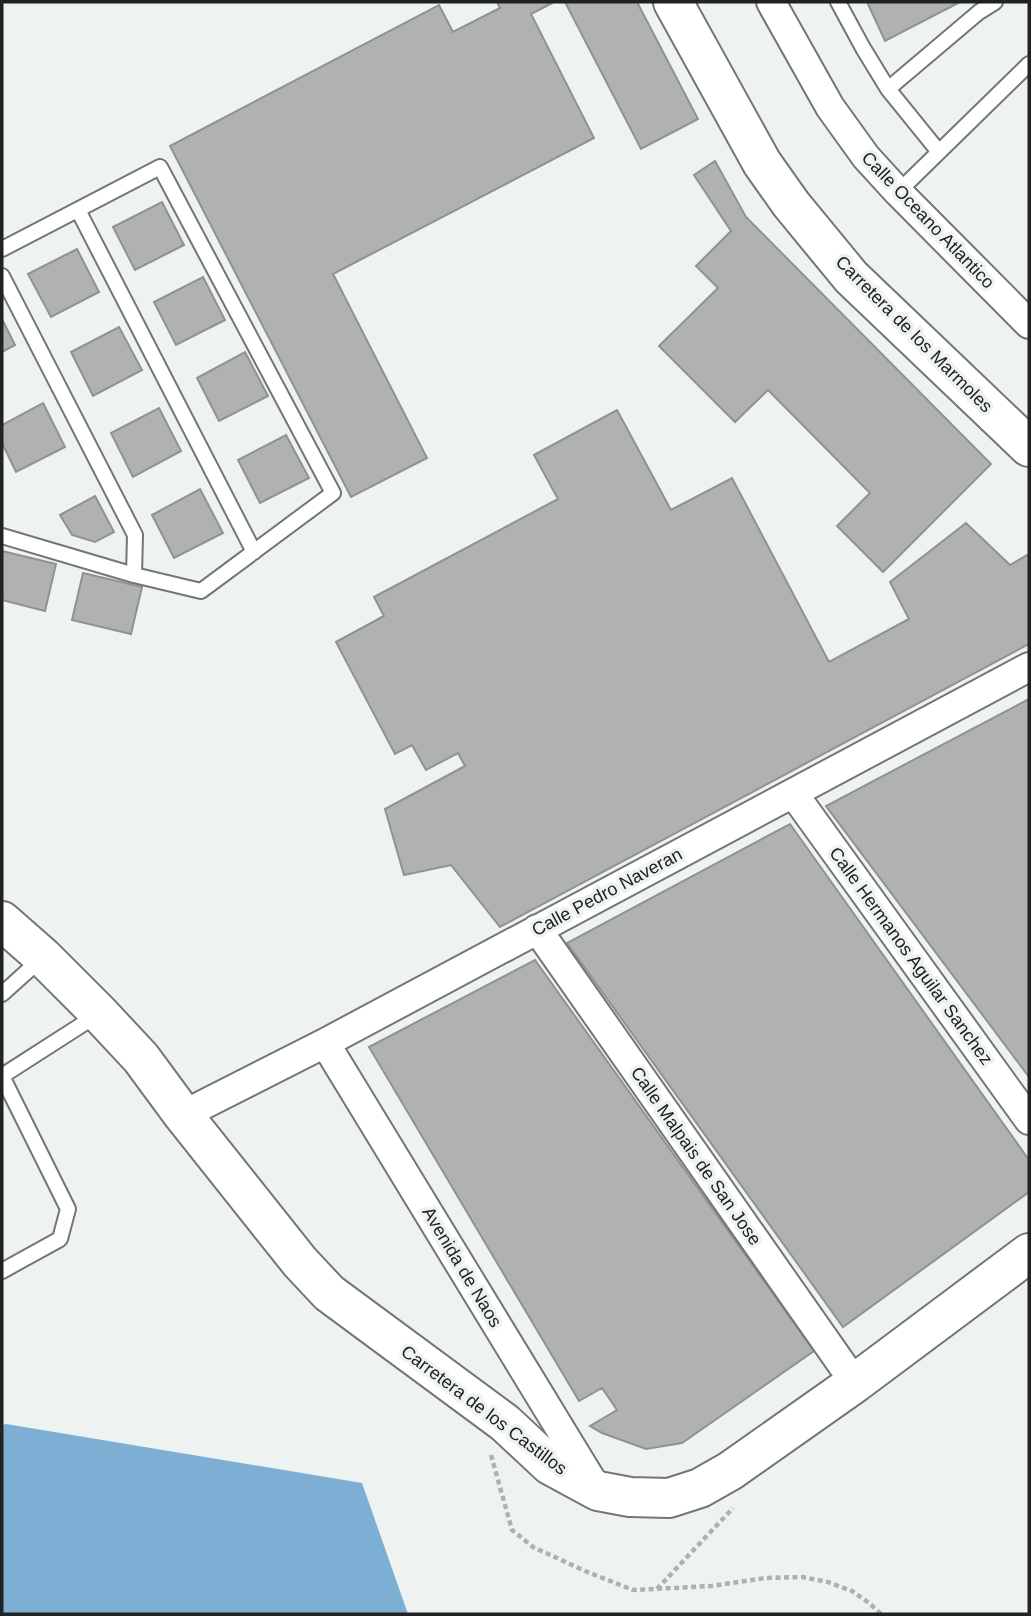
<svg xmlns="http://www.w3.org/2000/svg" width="1031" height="1616" viewBox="0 0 1031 1616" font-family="Helvetica,sans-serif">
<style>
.water{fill:#7daed4}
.building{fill:#afb2b1;stroke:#8f9291;stroke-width:2}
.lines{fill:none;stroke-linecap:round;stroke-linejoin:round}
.service-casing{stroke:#737676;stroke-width:18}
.minor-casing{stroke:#737676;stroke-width:32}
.secondary-casing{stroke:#737676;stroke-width:42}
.path{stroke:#adb1b0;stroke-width:4.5;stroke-dasharray:5 3.5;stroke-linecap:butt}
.service{stroke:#fff;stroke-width:14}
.minor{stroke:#fff;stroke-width:28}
.secondary{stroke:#fff;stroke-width:38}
.labels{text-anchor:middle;stroke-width:7;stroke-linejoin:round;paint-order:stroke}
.street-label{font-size:18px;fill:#212323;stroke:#eef3f2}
</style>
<rect width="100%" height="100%" fill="#eef3f2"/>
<path class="water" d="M6,1424L362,1483L408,1614H2V1425Z"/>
<path class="building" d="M497,2H554L531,14L594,138L333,274L427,458L351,497L170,146L439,5L453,32L500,8Z
M565,2H637L698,119L641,149Z
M867,2H960L885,41Z
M715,161L746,217L991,464L883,572L837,526L870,493L768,390L735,422L659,346L718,288L696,266L731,231L694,175Z
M162,202L184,245L135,270L113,227Z
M77,249L99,292L51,317L28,274Z
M203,277L225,320L176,345L154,302Z
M2,319L15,345L2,352Z
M119,327L142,370L93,396L71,352Z
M245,352L268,396L219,421L197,378Z
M43,403L65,447L16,472L2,443V425Z
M159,408L181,451L133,477L111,433Z
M617,410L671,510L732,478L829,662L909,619L890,582L966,523L1010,565L1029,554V644L500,927L451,865L404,875L385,809L465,766L458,753L426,770L412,745L395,754L336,642L384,616L374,597L558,499L534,455Z
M286,435L309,478L260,503L238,460Z
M200,489L223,533L174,558L152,515Z
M95,496L114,532L95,542L72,535L60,515Z
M2,551L56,564L45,611L2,600Z
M83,573L142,587L131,634L72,620Z
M1029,699V1077L826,806Z
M790,824L1029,1160V1192L843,1327L567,943Z
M535,960L814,1351L682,1443L646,1449L602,1433L590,1426L617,1410L602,1388L579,1401L369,1047Z"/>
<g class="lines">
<defs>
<path id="service" d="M838,2L863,48L888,89L939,152
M888,89L979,12L995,2
M898,192L1029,64
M78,210L254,552
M2,249L160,167L333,493L201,591L134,575L2,536
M2,276L135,535L134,575
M2,994L42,958
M2,1076L83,1024L97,1014
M2,1271L60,1239L68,1209L2,1076"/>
<path id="minor" d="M771,2L830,107L866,157L898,192L1029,324
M793,793L1029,1120
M537,929L855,1383
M325,1043L598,1491
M183,1115L325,1043L1029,667"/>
<path id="secondary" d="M673,2L762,163L791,204L851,277L1029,447
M2,921L43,957L99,1013L141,1058L183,1115L300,1262L329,1293L505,1423L550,1465L598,1491L630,1497L669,1498L700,1488L730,1471L855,1383L1029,1253"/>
</defs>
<use href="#service" class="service-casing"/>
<use href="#minor" class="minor-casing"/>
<use href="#secondary" class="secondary-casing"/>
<path class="path" d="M491,1455L512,1530L533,1547L585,1571L633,1590L711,1586L766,1578L802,1577L828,1582L852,1591L869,1603L881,1614
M657,1589L733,1508"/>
<use href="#service" class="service"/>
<use href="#minor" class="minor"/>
<use href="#secondary" class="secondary"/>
</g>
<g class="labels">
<g class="street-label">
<text transform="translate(928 220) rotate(46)" y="6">Calle Oceano Atlantico</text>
<text transform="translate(914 334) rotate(45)" y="6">Carretera de los Marmoles</text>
<text transform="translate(607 892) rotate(-28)" y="6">Calle Pedro Naveran</text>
<text transform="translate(911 956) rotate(54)" y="6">Calle Hermanos Aguilar Sanchez</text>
<text transform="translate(696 1156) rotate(55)" y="6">Calle Malpais de San Jose</text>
<text transform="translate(462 1267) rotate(59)" y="6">Avenida de Naos</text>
<text transform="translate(484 1410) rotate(37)" y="6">Carretera de los Castillos</text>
</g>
</g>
<rect width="1031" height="1616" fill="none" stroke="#212323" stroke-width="7"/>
</svg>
